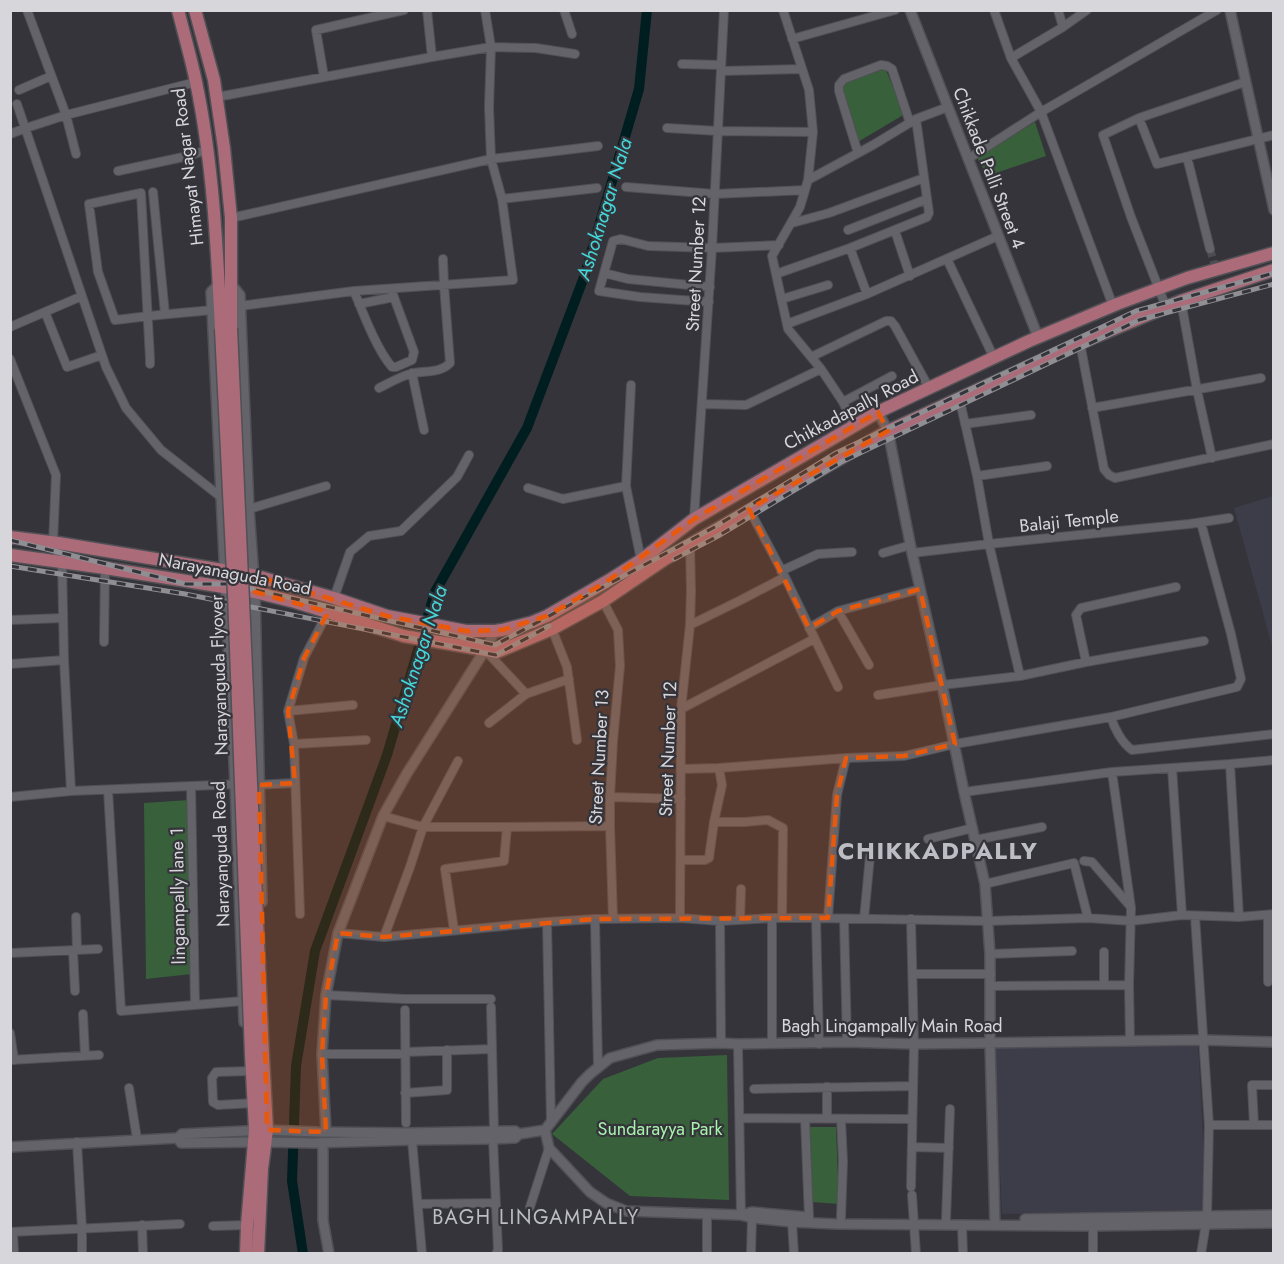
<svg xmlns="http://www.w3.org/2000/svg" width="1284" height="1264" viewBox="0 0 1284 1264" font-family="Jost,sans-serif">
<style>
.built{fill:#3d3c49}
.green{fill:#38603b}
.lines{fill:none;stroke-linecap:round;stroke-linejoin:round}
.canal{stroke:#001e1f;stroke-width:10}
.minor-tunnel{stroke:#4c4c52;stroke-width:8;stroke-dasharray:8 4;stroke-linecap:butt}
.minor-casing{stroke:#505055;stroke-width:10}
.tertiary-casing{stroke:#505055;stroke-width:12}
.primary-casing{stroke:#505055;stroke-width:15}
.minor{stroke:#64636a;stroke-width:8}
.tertiary{stroke:#64636a;stroke-width:9}
.primary{stroke:#ab6b79;stroke-width:12}
.rail-casing{stroke:#8e8e93;stroke-width:5}
.rail{stroke:#34343a;stroke-width:3;stroke-dasharray:9;stroke-linecap:butt}
.primary-bridge-casing{stroke:#505055;stroke-width:15;stroke-linecap:butt}
.primary-bridge{stroke:#ab6b79;stroke-width:12}
.marked{fill:#e8590c;fill-opacity:0.2;stroke:#e8590c;stroke-width:4.5;stroke-dasharray:12 8;stroke-linejoin:round}
.labels{text-anchor:middle;stroke-width:4.5;stroke-linejoin:round;paint-order:stroke}
.street-label{font-size:18px;fill:#d7d7db;stroke:#34343a}
.park-label{font-size:18px;fill:#a7f3ac;stroke:#34343a}
.water-label{font-size:20px;font-style:italic;fill:#44d7d9;stroke:#34343a}
.neighbourhood-label{font-size:20px;letter-spacing:1.5px;fill:#bdbdc5;stroke:#34343a}
.district-label{font-size:24px;font-weight:bold;letter-spacing:1.5px;fill:#bdbdc5;stroke:#34343a}
</style>
<rect width="100%" height="100%" fill="#34343a"/>
<path class="built" d="M1273,496H1274L1273,649L1234,508Z
M1198,1043L1207,1212L1002,1214L994,1048Z"/>
<path class="green" d="M885,68L905,114L856,143L841,79Z
M1035,122L1046,156L987,176L977,157Z
M189,800L192,974L146,979L144,803Z
M727,1055L729,1200L630,1196L552,1134L603,1079L658,1058Z
M809,1127H836L839,1204L812,1202Z"/>
<g class="lines">
<path class="canal" d="M303,1254L292,1181L296,1066L315,951L387,755L435,592L527,428L584,277L639,89L647,10"/>
<path class="minor-tunnel" d="M1210,249L1216,270"/>
<defs>
<path id="minor" d="M27,10L66,115L76,154
M427,10L432,57
M564,10L572,34
M783,10L809,90L813,132L808,180L800,207L772,256L788,329L821,369L843,402L854,427
M994,10L1011,58L1041,112L1113,306
M1058,10L1063,27
M792,39L895,10
M1011,58L1063,27L1087,10
M682,64L721,65
M721,71L802,69
M324,77L316,30L404,10
M19,90L51,76
M217,97L432,57L491,47L536,48L575,54
M17,104L106,367L126,408L161,450L221,497
M1139,118L1157,164L1274,135
M667,128L718,131L813,132
M10,134L26,128L66,115L196,82
M858,153L839,91V85L844,79L881,65L887,66L892,69L910,123
M1187,157L1210,249
M968,159L1041,112L1217,10
M118,171L188,156L207,150
M808,180L873,145L916,119L948,107
M626,187L715,194L805,190
M153,192L165,314
M502,199L597,188
M231,218L491,159L598,146
M792,223L829,213L924,178
M848,230L927,199
M895,231L910,276
M850,248L867,294L998,236
M947,259L994,358
M604,273L628,279L710,287
M776,274L850,248L927,217L929,213L916,119
M354,291C363,313 377,350 392,367H396L412,360L414,352L391,289
M782,299L828,285
M1181,301L1197,390L1212,458
M709,302L640,297L599,291L613,241L621,239L648,246L712,248L779,245
M359,304L394,297
M240,306L354,291L513,280L502,199L491,159L489,107L491,47L485,10
M1166,307L1131,217L1103,135L1139,118L1245,82
M45,312L67,367L102,355
M787,324L867,294
M10,327L82,296
M1080,343L1104,469L1109,475L1115,478L1274,444
M811,357L886,321H891L895,326L929,388
M10,359L56,475L53,543L62,562L64,660L71,791
M150,364V359L141,193L89,204L98,272L115,320C147,316 179,313 212,310
M412,373L424,430
M631,385L626,486L641,560
M379,388C389,383 399,377 410,374C423,370 440,374 450,363L444,285L443,259
M959,397L977,476L989,544L1020,676
M843,402L892,376
M702,404L746,405L821,369
M1092,408L1261,378
M965,424L1031,415
M977,476L1047,466
M528,488L563,499L626,486
M249,509L326,486
M749,509L785,577L838,687
M694,519L712,248L724,10
M883,553L911,545
M912,553L989,544L1189,524L1229,518
M781,571L818,554L852,552
M334,598L350,552L369,536L401,531L457,477L469,455
M603,601L618,630L620,666L613,741L610,797V826L613,919
M838,611L869,665
M10,620L63,618
M690,625L741,600L785,577
M809,628L838,611L920,589
M552,629L567,667L577,740
M104,642L105,568
M486,651L526,694
M1086,662L1076,615L1081,608L1176,587
M10,664L64,660
M878,695L942,685L1020,676L1086,662L1204,641
M681,709L814,639
M288,711L353,705
M1111,717C1114,728 1122,743 1132,750L1274,734
M489,723L526,694L569,679
M294,744L366,740
M1230,764L1239,917
M1172,768L1182,915
M681,769L719,768L846,758L904,756L955,744L1111,717L1237,687L1241,679L1231,634L1201,523
M254,785L295,783
M191,786L195,1005
M108,790L121,1011L243,1001
M964,792L1112,772L1230,764L1274,760
M10,797L71,791L240,784
M610,797L681,799
M383,816L423,827H507L610,826
M714,822H745L768,820L783,828L782,918
M928,839L973,828
M975,840L1042,827
M681,860H705L709,858L714,822L722,785L719,768
M1084,861L1092,862L1130,906
M985,884L1074,863L1088,918
M300,914L294,744L288,711L304,658L328,612
M1268,915V982
M1195,916L1209,1125L1207,1217L1201,1254
M76,917L77,950
M680,918L681,709L690,625L691,591L690,545
M816,918L819,1044
M828,918L837,795L846,758
M595,919L598,1067
M740,919L741,889
M844,919L847,1042
M864,919L870,856
M720,921L721,1043
M547,922L551,1123
M454,930L445,869L504,861L507,827
M338,933L384,937L547,922L595,919L680,918L720,921L772,918H816L989,921L1088,918L1131,921L1182,915L1239,917L1274,914
M384,937L410,867L423,827L458,761
M73,950L75,991
M1104,952V985
M10,953L98,949
M990,954L1072,951
M913,974H991
M1129,985L1130,1041
M991,986L1129,985L1131,908L1112,772
M326,995L405,999H491
M491,1007L494,1130
M405,1010L406,1123
M83,1014L85,1055
M10,1033L14,1060
M772,1043V918
M738,1044L741,1215
M406,1052L492,1049
M322,1054H399
M10,1060L99,1055
M252,1071L216,1072L212,1078L213,1102L218,1105L254,1103
M827,1087V1119
M129,1088L137,1139
M754,1089L913,1086
M405,1093L447,1090V1050
M740,1118L912,1119
M805,1119L809,1217
M1209,1125H1274
M1254,1125L1252,1085H1274
M493,1139L498,1250L496,1254
M412,1140L422,1254
M77,1142L82,1229V1254
M912,1147L949,1148
M911,1187L914,1044L911,919
M912,1195L916,1254
M418,1204L496,1203
M530,1207L549,1148
M841,1218L843,1162L841,1119
M946,1220L950,1109
M792,1222L794,1254
M142,1225L143,1254
M962,1225L963,1254
M213,1226L247,1225
M1093,1226V1254
M10,1232L180,1224
M13,1232L14,1254
M707,1254V1214
M751,1254L752,1218"/>
<path id="tertiary" d="M910,10L1038,337
M1230,10L1274,210
M219,284L211,292L212,310L235,784L244,1022
M231,284L240,295L249,509L255,592L262,902
M878,412L888,431L912,553L942,685L964,792L985,884L990,954V1043L995,1225
M545,1130L549,1148L590,1192L606,1203L626,1211L741,1215L752,1218L792,1222L836,1224L1093,1226L1274,1223
M545,1130L582,1082L590,1074L610,1058L657,1045L721,1043L738,1044L847,1042L914,1044L1203,1040L1274,1042
M326,1132L322,1054L326,995L338,933L383,816L406,775L485,650L495,631
M178,1138L181,1143L266,1142L313,1143L412,1140L493,1139L515,1138L519,1134L545,1130
M323,1143V1220L329,1254
M10,1147L178,1138L182,1134L267,1130L317,1132L407,1133L515,1131L519,1134
M741,1215L752,1212L807,1217
M1025,1219L1274,1215"/>
<path id="primary" d="M178,10C184,34 191,58 196,82C213,163 217,247 221,329
M195,10L214,80L224,148L231,218V328
M10,537L58,543L253,575L334,598L387,616L466,631H495L502,630L533,622L547,616L606,582L641,560L694,519L878,412L1029,341L1117,304L1187,278L1274,253
M10,555L105,568L255,592L295,602L404,636L497,652L552,629L603,601L665,559L888,431L1080,343L1181,301L1274,270
M246,1254L247,1225L255,1130L251,1055
M258,1254L262,1169L267,1130L263,1056"/>
</defs>
<use href="#minor" class="minor-casing"/>
<use href="#tertiary" class="tertiary-casing"/>
<use href="#primary" class="primary-casing"/>
<use href="#minor" class="minor"/>
<use href="#tertiary" class="tertiary"/>
<use href="#primary" class="primary"/>
<defs>
<path id="rail" d="M10,540L186,584H230L495,645L713,528L836,453L1136,311L1274,273
M674,559L718,536L841,462L1139,320L1274,284
M10,566L185,594L496,655L549,626"/>
</defs>
<use href="#rail" class="rail-casing"/>
<use href="#rail" class="rail"/>
<defs>
<path id="primary-bridge" d="M231,328L263,1056
M221,329L234,594L251,1055"/>
</defs>
<use href="#primary-bridge" class="primary-bridge-casing"/>
<use href="#primary-bridge" class="primary-bridge"/>
</g>
<path class="marked" d="M878,412L888,431L749,509L809,628L838,611L920,589L955,744L904,756L846,758L837,795L828,918L595,919L384,937L338,933L326,995L322,1054L326,1132L267,1130L259,785L295,783L288,711L304,658L328,612L255,592L253,575L387,616L466,631L502,630L547,616L606,582L694,519Z"/>
<g class="labels">
<g class="street-label">
<text transform="translate(188 167) rotate(-97)" y="6">Himayat Nagar Road</text>
<text transform="translate(989 168) rotate(69)" y="6">Chikkade Palli Street 4</text>
<text transform="translate(696 264) rotate(-87)" y="6">Street Number 12</text>
<text transform="translate(851 410) rotate(-28)" y="6">Chikkadapally Road</text>
<text transform="translate(1069 521) rotate(-6)" y="6">Balaji Temple</text>
<text transform="translate(235 574) rotate(11)" y="6">Narayanaguda Road</text>
<text transform="translate(219 675) rotate(-92)" y="6">Narayanguda Flyover</text>
<text transform="translate(668 749) rotate(-88)" y="6">Street Number 12</text>
<text transform="translate(599 757) rotate(-87)" y="6">Street Number 13</text>
<text transform="translate(221 854) rotate(-92)" y="6">Narayanguda Road</text>
<text transform="translate(178 896) rotate(-91)" y="6">lingampally lane 1</text>
<text x="892" y="1032">Bagh Lingampally Main Road</text>
</g>
<g class="park-label">
<text x="660" y="1135">Sundarayya Park</text>
</g>
<g class="water-label">
<text transform="translate(604 209) rotate(-73)" y="7">Ashoknagar Nala</text>
<text transform="translate(418 656) rotate(-72)" y="7">Ashoknagar Nala</text>
</g>
<g class="neighbourhood-label">
<text x="536" y="1224">BAGH LINGAMPALLY</text>
</g>
<g class="district-label">
<text x="938" y="859">CHIKKADPALLY</text>
</g>
</g>
<rect width="1284" height="1264" fill="none" stroke="#d7d7db" stroke-width="24"/>
</svg>
